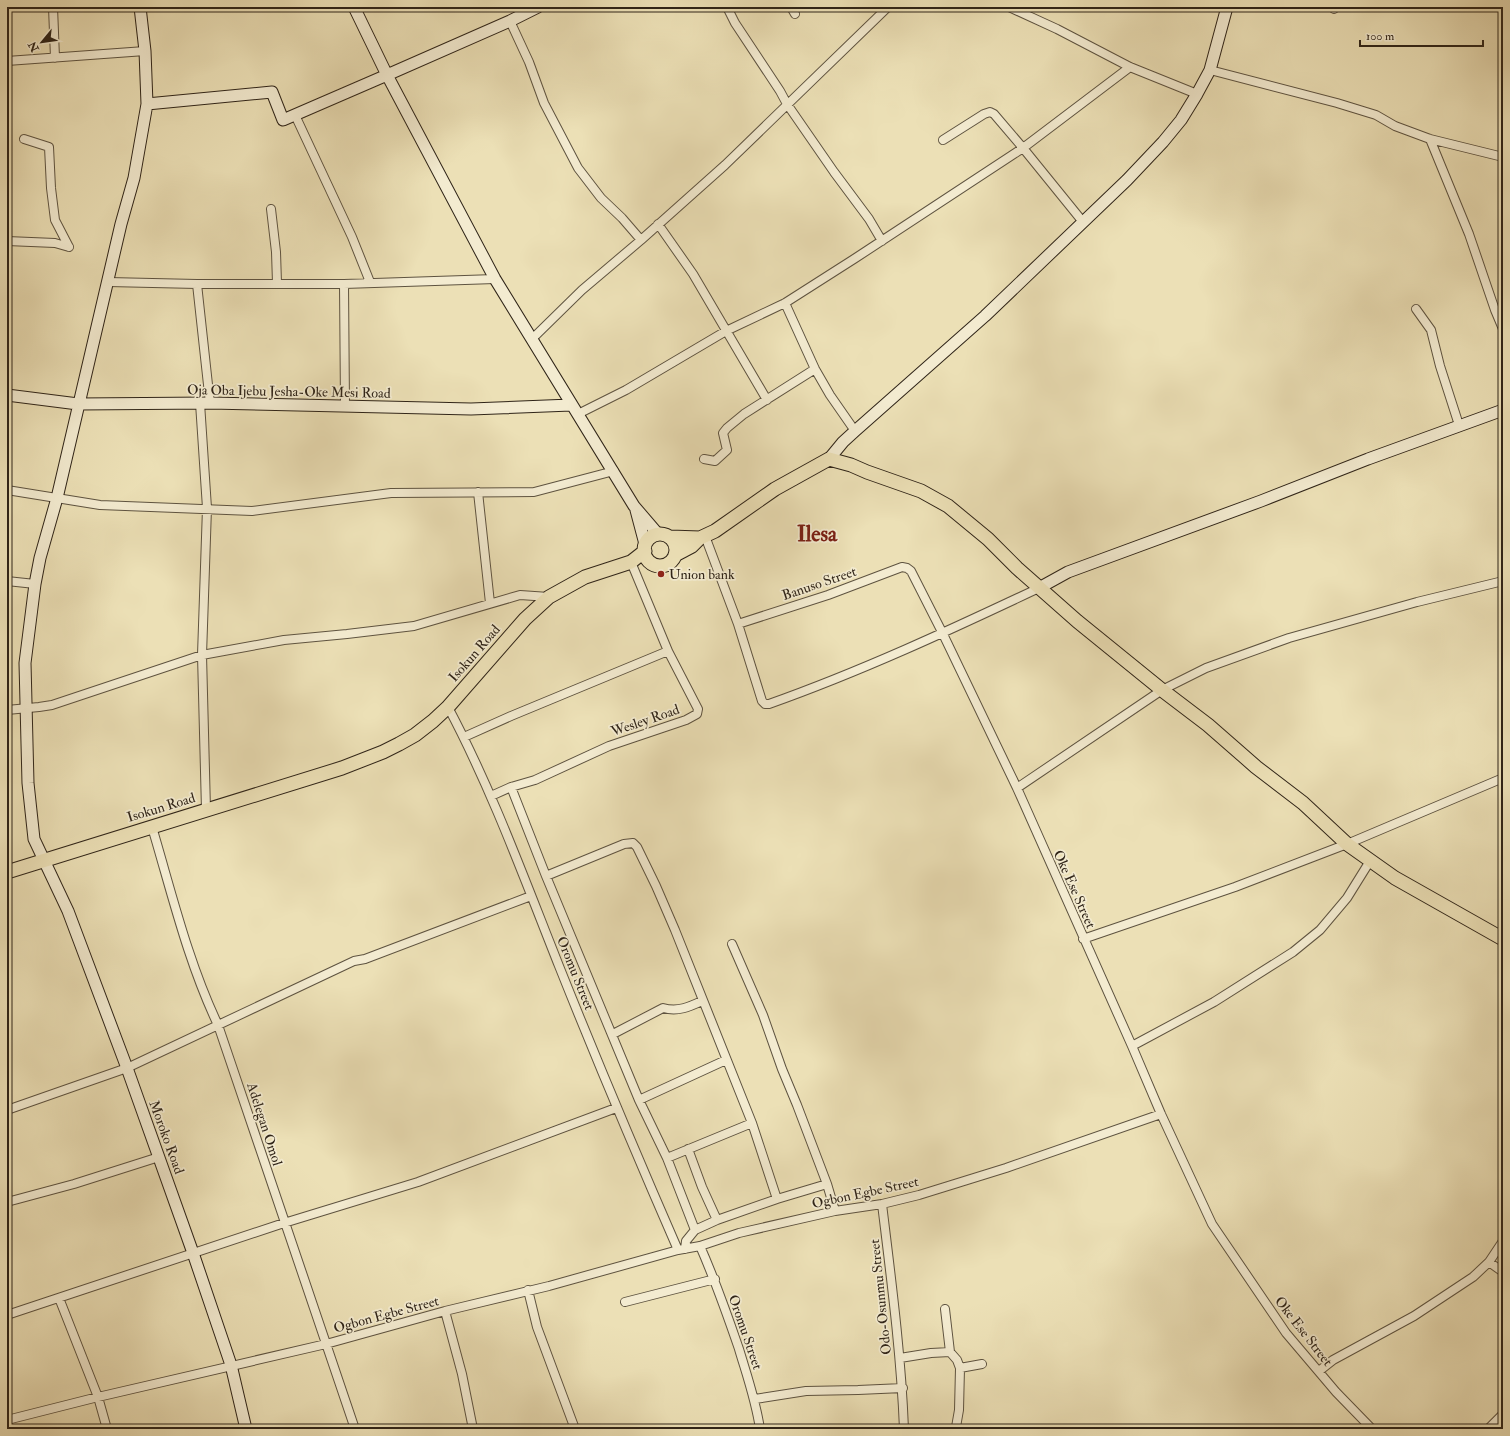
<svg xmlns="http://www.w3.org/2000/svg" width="1510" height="1436" viewBox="0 0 1510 1436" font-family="'IM FELL Double Pica',serif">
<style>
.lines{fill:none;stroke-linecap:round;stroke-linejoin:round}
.street-casing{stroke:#5e5340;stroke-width:10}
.secondary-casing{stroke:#2f2418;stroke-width:13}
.primary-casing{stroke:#2f2418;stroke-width:15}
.street{stroke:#f3ebd0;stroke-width:8}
.secondary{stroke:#f3ebd0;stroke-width:11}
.primary{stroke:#ece0b6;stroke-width:13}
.poi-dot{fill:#8f2418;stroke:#f3ebd0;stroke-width:1.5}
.labels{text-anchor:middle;stroke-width:3.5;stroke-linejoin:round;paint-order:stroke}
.street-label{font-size:14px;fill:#2f2418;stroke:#f3ebd0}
.poi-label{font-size:14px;fill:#2f2418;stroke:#f3ebd0;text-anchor:start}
.town-label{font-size:22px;font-weight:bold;fill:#7a1f14;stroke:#f3ebd0}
</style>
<rect width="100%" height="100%" fill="#ece0b6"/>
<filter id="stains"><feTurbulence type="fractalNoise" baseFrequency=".005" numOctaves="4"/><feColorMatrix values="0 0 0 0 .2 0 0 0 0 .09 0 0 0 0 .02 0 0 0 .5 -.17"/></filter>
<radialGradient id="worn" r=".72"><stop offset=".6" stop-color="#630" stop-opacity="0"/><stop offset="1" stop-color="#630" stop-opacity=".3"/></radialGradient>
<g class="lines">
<defs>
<path id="street" d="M53,7L55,58
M727,7L735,23L780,91L787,104L834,172L869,219L882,241
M791,7L795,14
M1009,7L1057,29L1130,67L1197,94
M1334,7V9
M510,21L529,62L544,103L578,168L601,198L622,218L641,240
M7,61L145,51
M1210,70L1337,103L1376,115L1395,126L1430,139L1503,157
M295,115L352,237L370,282
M24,139L49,147L51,188L55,220L69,247
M1430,139L1469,234L1495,310L1503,329
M943,140L984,114L990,112L994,114L1023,148L1083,222
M271,209L276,252L277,283
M658,224L693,274L767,400
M7,241L55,243L69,247
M108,282L197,284H344L495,279
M197,284L210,403
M344,284L345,407
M785,303L815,369L830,395L855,431
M1416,309L1431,330L1440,366L1459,425
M532,339L582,290L641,240L725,165L888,7
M200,403L207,508L202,655L206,810
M578,414L626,390L726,331L785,303L854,259L1023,148L1130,67
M704,459L715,461L727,450L723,433L727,428L744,414L815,369
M7,490L100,505L252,511L391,493L534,492L614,471
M478,492L490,603
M705,536L738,624L762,701L765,704H769C862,671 950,630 1039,588
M7,581L35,584
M738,624L828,595L902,567L907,568L911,571L943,634L1017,788L1132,1046L1161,1114L1212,1224L1286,1333L1336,1392L1372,1429
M448,707C492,790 524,878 559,966C597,1061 637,1156 678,1250
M7,710L39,707L52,705L202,655L284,640L347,634L414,626L520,595L549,597
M464,737L511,716L668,651
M511,787L546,876L639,1100L667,1158L695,1230
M1017,788L1162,690L1206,668L1289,638L1417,602L1503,581
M491,796L511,787L535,780L609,746L686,720L697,714L698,709L668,651L631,562
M152,827C172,894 188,962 218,1025L355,1429
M546,876L624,844L633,843L637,847L656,886L675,930L752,1123L777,1199
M1083,939L1235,887L1347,844L1503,778
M732,944L763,1015L782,1069L797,1105L827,1184L835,1211
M613,1034L663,1008C678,1012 689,1007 702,1001
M1132,1046L1214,1002L1293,952L1320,930L1347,898L1370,861
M639,1100L726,1060
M7,1110L127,1068L354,961L365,959L531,896
M688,1149L702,1187L717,1220
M667,1158L752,1123
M7,1202L74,1184L159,1157
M882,1204C891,1278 901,1353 904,1429
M700,1246C715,1280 727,1314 739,1349C747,1376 756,1401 760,1429
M685,1249L686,1241L695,1230L717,1220L777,1199L827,1184
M1489,1262L1503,1272
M528,1290L537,1327L575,1429
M59,1298L98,1397L107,1429
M625,1302L715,1279
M945,1309L950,1352
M445,1311L462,1374L473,1429
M7,1315L284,1223L418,1182L616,1108
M900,1358L931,1353L950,1352L957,1360L960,1368
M1319,1371L1333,1360L1414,1316L1473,1277L1489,1262L1503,1241
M755,1399L806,1391L858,1390L903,1388
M7,1420L98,1397L326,1344L445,1311L549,1286L678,1250L700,1246L739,1233L835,1211L882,1204L919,1195L1006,1168L1161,1114
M956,1427L959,1410L960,1368L982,1364
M1488,1429L1503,1414"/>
<path id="secondary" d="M140,7L145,51L147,104L134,178L121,224L57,498L40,558L35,584L25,663L28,783L34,839L68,911L127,1068L193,1253L231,1365L246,1429
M354,7L387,75L495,279L634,506L658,534
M147,104L272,92L283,120L387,75L510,21L538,7
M7,395L78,404L210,403L471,409L571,405
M829,459L843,442L855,431L985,316L1127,180L1163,142L1181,120L1197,94L1210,70L1227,7
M636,510L645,544
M1039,588L1068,572L1261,501L1368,459L1503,410"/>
<path id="primary" d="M644 550a16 16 0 1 1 32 0a16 16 0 1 1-32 0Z
M670,537L700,538
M675,555L692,546L700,538L715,531L775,489L829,459L851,465L867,472L921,491L948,506L988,539L1017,568L1077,621L1162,690L1208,725L1256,767L1303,803L1347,844L1395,878L1503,939
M7,872L342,768L383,752L399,744L415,735L433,721L448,707L525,619L549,597L585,577L631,562L645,551"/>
</defs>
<use href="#street" class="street-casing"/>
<use href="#secondary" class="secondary-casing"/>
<use href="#primary" class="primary-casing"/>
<use href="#street" class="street"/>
<use href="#secondary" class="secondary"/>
<use href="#primary" class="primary"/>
</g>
<circle class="poi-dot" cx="661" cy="574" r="4"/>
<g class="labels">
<g class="street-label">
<text transform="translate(289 391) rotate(1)" y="5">Oja Oba Ijebu Jesha-Oke Mesi Road</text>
<text transform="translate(819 583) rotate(-19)" y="5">Banuso Street</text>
<text transform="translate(474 653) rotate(-49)" y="5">Isokun Road</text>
<text transform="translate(645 720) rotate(-19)" y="5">Wesley Road</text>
<text transform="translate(161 807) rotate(-17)" y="5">Isokun Road</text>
<text transform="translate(1075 889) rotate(66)" y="5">Oke Ese Street</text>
<text transform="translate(576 973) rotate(68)" y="5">Oromu Street</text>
<text transform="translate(265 1124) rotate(72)" y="5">Adelegan Omol</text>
<text transform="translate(167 1137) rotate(70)" y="5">Moroko Road</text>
<text transform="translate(865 1192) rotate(-12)" y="5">Ogbon Egbe Street</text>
<text transform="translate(880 1297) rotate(-96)" y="5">Odo-Osunmu Street</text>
<text transform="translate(386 1314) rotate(-15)" y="5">Ogbon Egbe Street</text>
<text transform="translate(1304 1331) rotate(52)" y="5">Oke Ese Street</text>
<text transform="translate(746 1332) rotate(71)" y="5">Oromu Street</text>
</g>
<g class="poi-label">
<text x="669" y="579">Union bank</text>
</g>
<g class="town-label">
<text x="817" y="541">Ilesa</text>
</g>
</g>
<rect width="1510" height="1436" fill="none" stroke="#ece0b6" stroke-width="24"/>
<rect x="8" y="8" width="1494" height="1420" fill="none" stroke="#2f2418" stroke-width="2"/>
<rect x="12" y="12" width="1486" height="1412" fill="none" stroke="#2f2418"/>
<g transform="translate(42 42) rotate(241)" stroke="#f3ebd0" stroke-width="3" paint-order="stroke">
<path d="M0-3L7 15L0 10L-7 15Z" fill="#2f2418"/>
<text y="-6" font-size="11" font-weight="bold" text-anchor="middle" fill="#2f2418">N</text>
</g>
<path d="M1360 40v6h123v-6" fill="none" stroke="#2f2418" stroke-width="2"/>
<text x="1366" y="40" font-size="12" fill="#2f2418" stroke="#f3ebd0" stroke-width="3" paint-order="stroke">100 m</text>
<rect width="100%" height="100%" filter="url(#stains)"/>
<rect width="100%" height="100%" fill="url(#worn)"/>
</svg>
